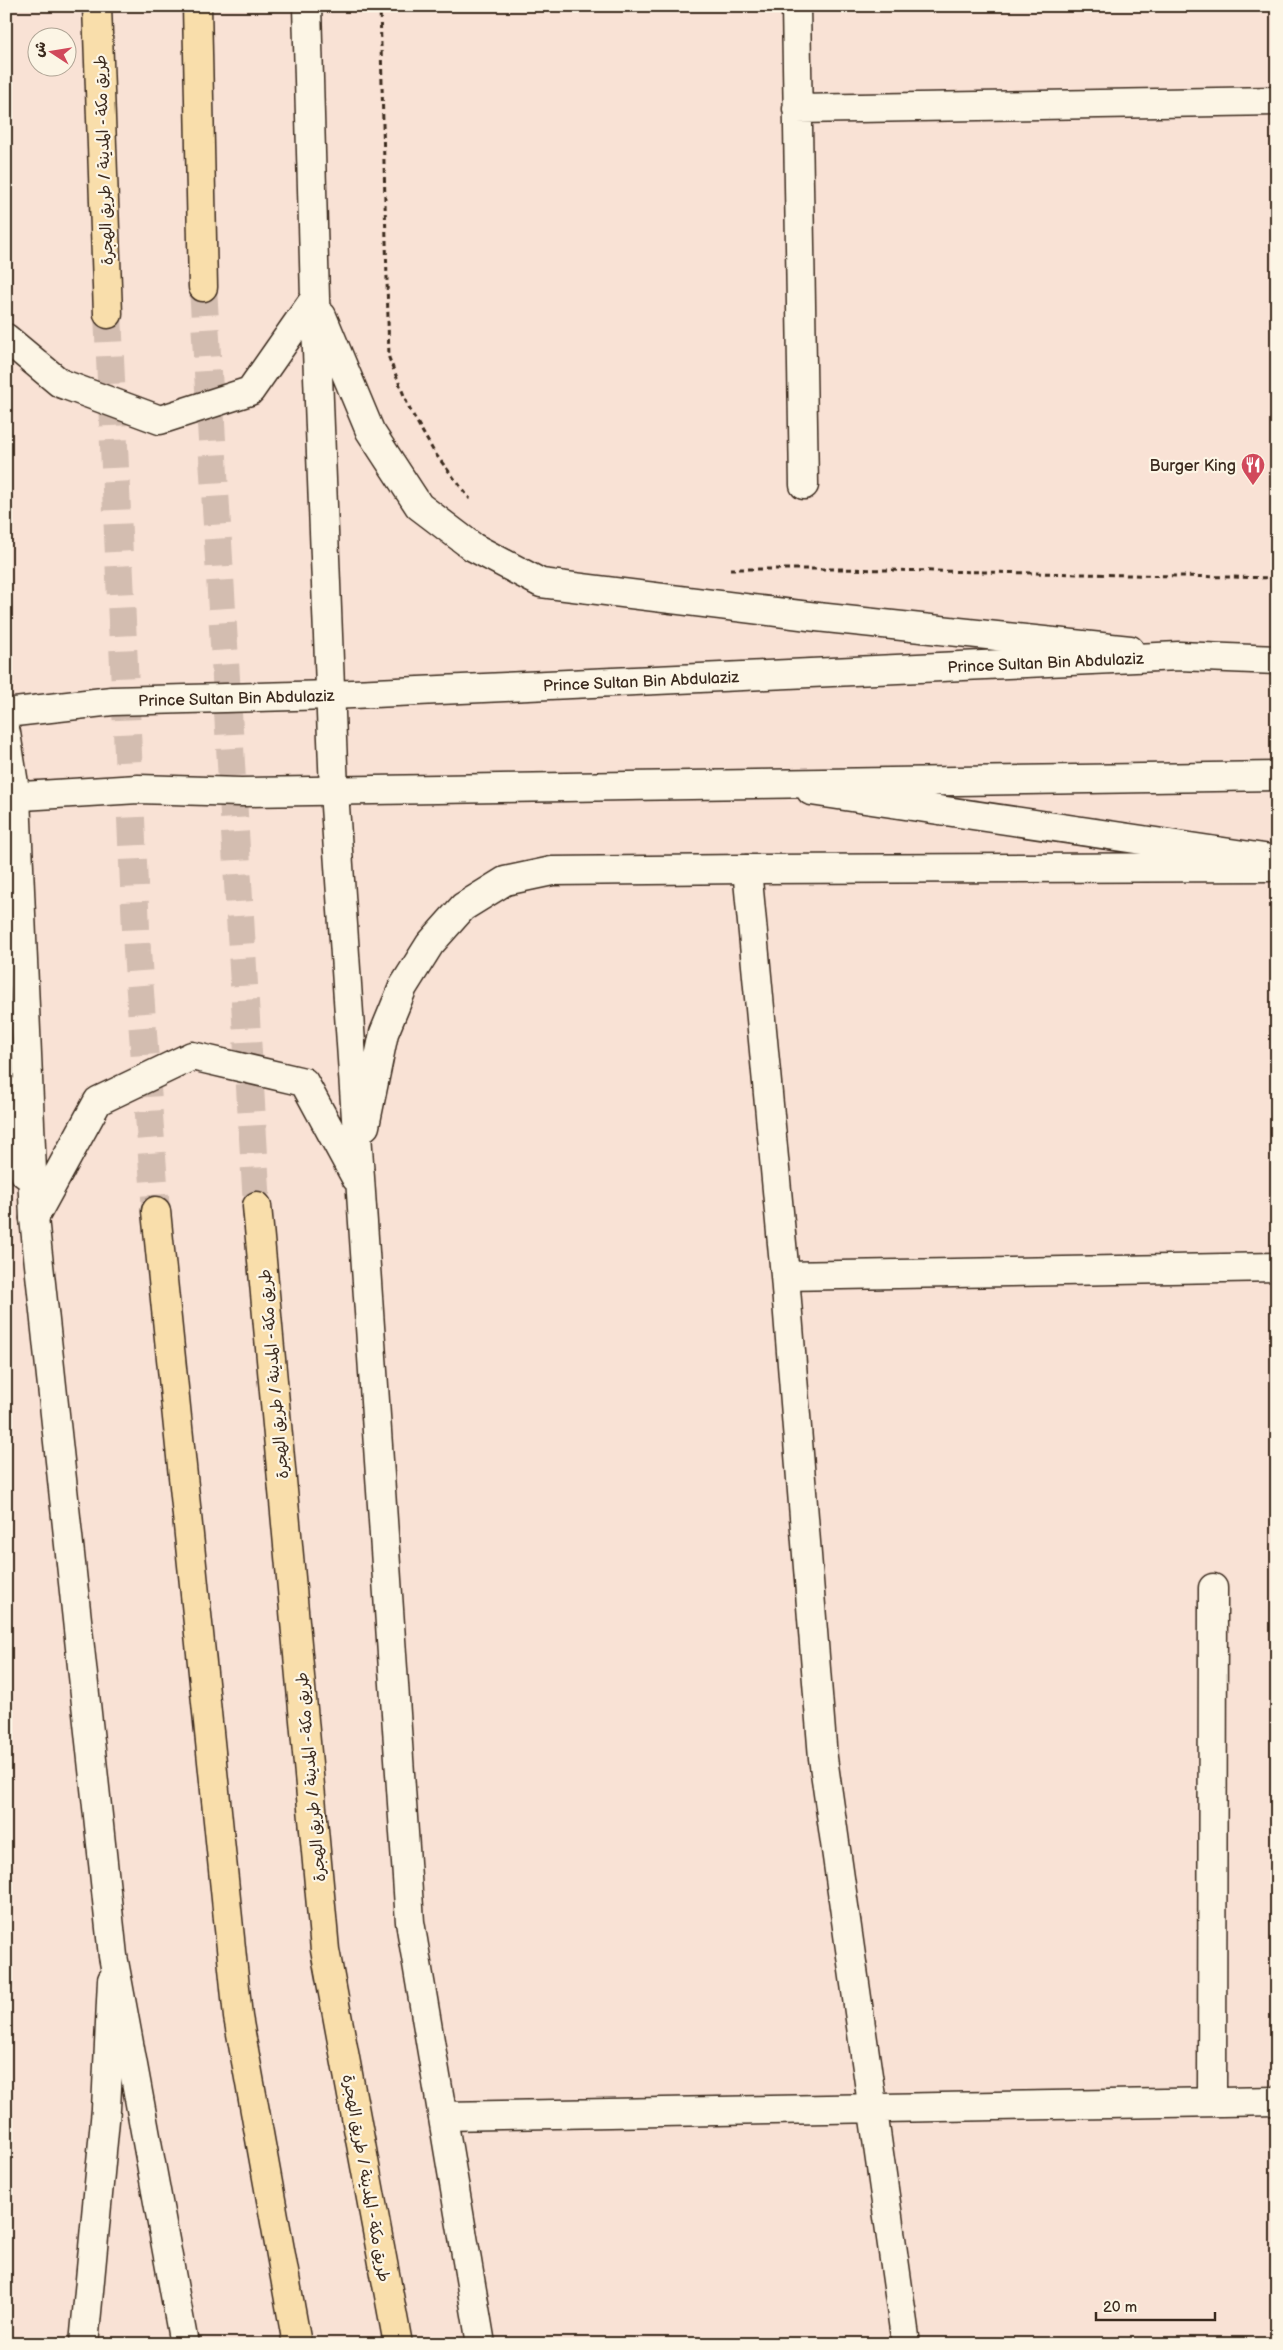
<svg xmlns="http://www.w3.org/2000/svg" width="1283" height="2350" viewBox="0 0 1283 2350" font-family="'Balsamiq Sans','Playpen Sans Arabic',sans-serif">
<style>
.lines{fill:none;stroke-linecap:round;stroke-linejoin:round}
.motorway-tunnel{stroke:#d3bdb0;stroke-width:28;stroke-dasharray:28 14;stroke-linecap:butt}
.minor-casing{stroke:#3b2a1e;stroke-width:31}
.tertiary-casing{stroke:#3b2a1e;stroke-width:31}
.secondary-casing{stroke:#3b2a1e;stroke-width:31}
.motorway-casing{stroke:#3b2a1e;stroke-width:31}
.path{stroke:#3b2a1e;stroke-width:3;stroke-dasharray:5 4;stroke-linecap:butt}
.minor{stroke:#fcf5e5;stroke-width:28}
.tertiary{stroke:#fcf5e5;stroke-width:28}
.secondary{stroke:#fcf5e5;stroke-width:28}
.motorway{stroke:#f9deab;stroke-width:28}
.labels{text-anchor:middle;stroke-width:4.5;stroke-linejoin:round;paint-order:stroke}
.street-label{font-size:16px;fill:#3b2a1e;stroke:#fcf5e5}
.poi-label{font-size:16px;fill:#3b2a1e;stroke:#fcf5e5;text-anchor:end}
</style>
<rect width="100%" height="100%" fill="#f9e2d5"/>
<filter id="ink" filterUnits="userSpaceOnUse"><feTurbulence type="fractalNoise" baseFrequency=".02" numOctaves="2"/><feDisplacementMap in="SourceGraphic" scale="10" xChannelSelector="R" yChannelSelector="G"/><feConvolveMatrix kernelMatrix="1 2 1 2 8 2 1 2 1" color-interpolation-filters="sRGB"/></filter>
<g filter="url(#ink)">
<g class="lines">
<path class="motorway-tunnel" d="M203,287L257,1206
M108,314L137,951L156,1211"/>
<defs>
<path id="minor" d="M796,6L804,485
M797,109L1277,101
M785,1276L1277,1267
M1212,2102L1213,1588
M443,2116L1277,2101
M84,2344L106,2109L112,1980
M906,2344L823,1758L785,1276L747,869L1270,867"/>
<path id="tertiary" d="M307,6L315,298L334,791L410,1922L481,2344
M322,316L370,431L419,506L473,547L541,583L817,617L1130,650
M6,338L60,383L160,420L250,391L315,298
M811,791L1277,860
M6,1090L25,1174
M365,1126L384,1033L403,987L430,944L463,907L505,881L552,871L747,869
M34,1218L98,1101L192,1056L304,1082L356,1178"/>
<g id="secondary">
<path id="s1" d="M6,713L112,701L331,695L1179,656L1277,660"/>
<path d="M6,733L16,797L34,1218L113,1956L184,2344"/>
<path d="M6,797L138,789L241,792L1277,776"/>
</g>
<path id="motorway" d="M97,6L108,314
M197,6L203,287
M257,1206L325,1950L398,2344
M156,1211L238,2017L297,2344"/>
</defs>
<use href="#minor" class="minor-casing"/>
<use href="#tertiary" class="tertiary-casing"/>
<use href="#secondary" class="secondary-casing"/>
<use href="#motorway" class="motorway-casing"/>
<path class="path" d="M380,6L389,358L409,408L434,452L470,499
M730,569H838L1277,578"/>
<use href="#minor" class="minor"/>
<use href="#tertiary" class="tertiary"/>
<use href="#secondary" class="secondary"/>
<use href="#motorway" class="motorway"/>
</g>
</g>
<defs>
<symbol id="restaurant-pin" viewBox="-11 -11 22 30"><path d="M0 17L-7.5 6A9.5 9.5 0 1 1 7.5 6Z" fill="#d1495b" stroke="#fcf5e5"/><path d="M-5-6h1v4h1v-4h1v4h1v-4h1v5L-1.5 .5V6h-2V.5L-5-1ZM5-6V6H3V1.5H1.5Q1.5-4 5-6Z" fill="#fff"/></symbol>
</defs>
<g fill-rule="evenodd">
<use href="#restaurant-pin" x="1239" y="451" width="28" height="38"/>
</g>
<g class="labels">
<g class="street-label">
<text transform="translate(103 160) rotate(-92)" y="6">طريق مكة - المدينة / طريق الهجرة</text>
<text dy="6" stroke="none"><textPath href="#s1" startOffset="1041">Prince Sultan Bin Abdulaziz</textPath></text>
<text dy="6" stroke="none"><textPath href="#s1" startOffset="636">Prince Sultan Bin Abdulaziz</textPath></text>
<text dy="6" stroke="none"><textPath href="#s1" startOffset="231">Prince Sultan Bin Abdulaziz</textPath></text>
<text transform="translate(273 1374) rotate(-95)" y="6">طريق مكة - المدينة / طريق الهجرة</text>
<text transform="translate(310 1777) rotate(-95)" y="6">طريق مكة - المدينة / طريق الهجرة</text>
<text transform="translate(367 2178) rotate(80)" y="6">طريق مكة - المدينة / طريق الهجرة</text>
</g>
<g class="poi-label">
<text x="1236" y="471">Burger King</text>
</g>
</g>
<rect width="1283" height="2350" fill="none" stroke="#fcf5e5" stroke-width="25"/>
<rect x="12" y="12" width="1258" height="2325" fill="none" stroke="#3b2a1e" stroke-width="2" filter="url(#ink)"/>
<g transform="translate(52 52) rotate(282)"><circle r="24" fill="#fcf5e5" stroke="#afa495"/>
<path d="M0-4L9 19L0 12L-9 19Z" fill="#d1495b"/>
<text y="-8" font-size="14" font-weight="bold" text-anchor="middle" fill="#3b2a1e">ش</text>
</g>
<path d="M1096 2312v8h119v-8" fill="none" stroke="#3b2a1e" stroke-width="2.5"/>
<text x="1103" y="2312" font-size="15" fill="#3b2a1e" stroke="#fcf5e5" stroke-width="4" paint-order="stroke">20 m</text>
</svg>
